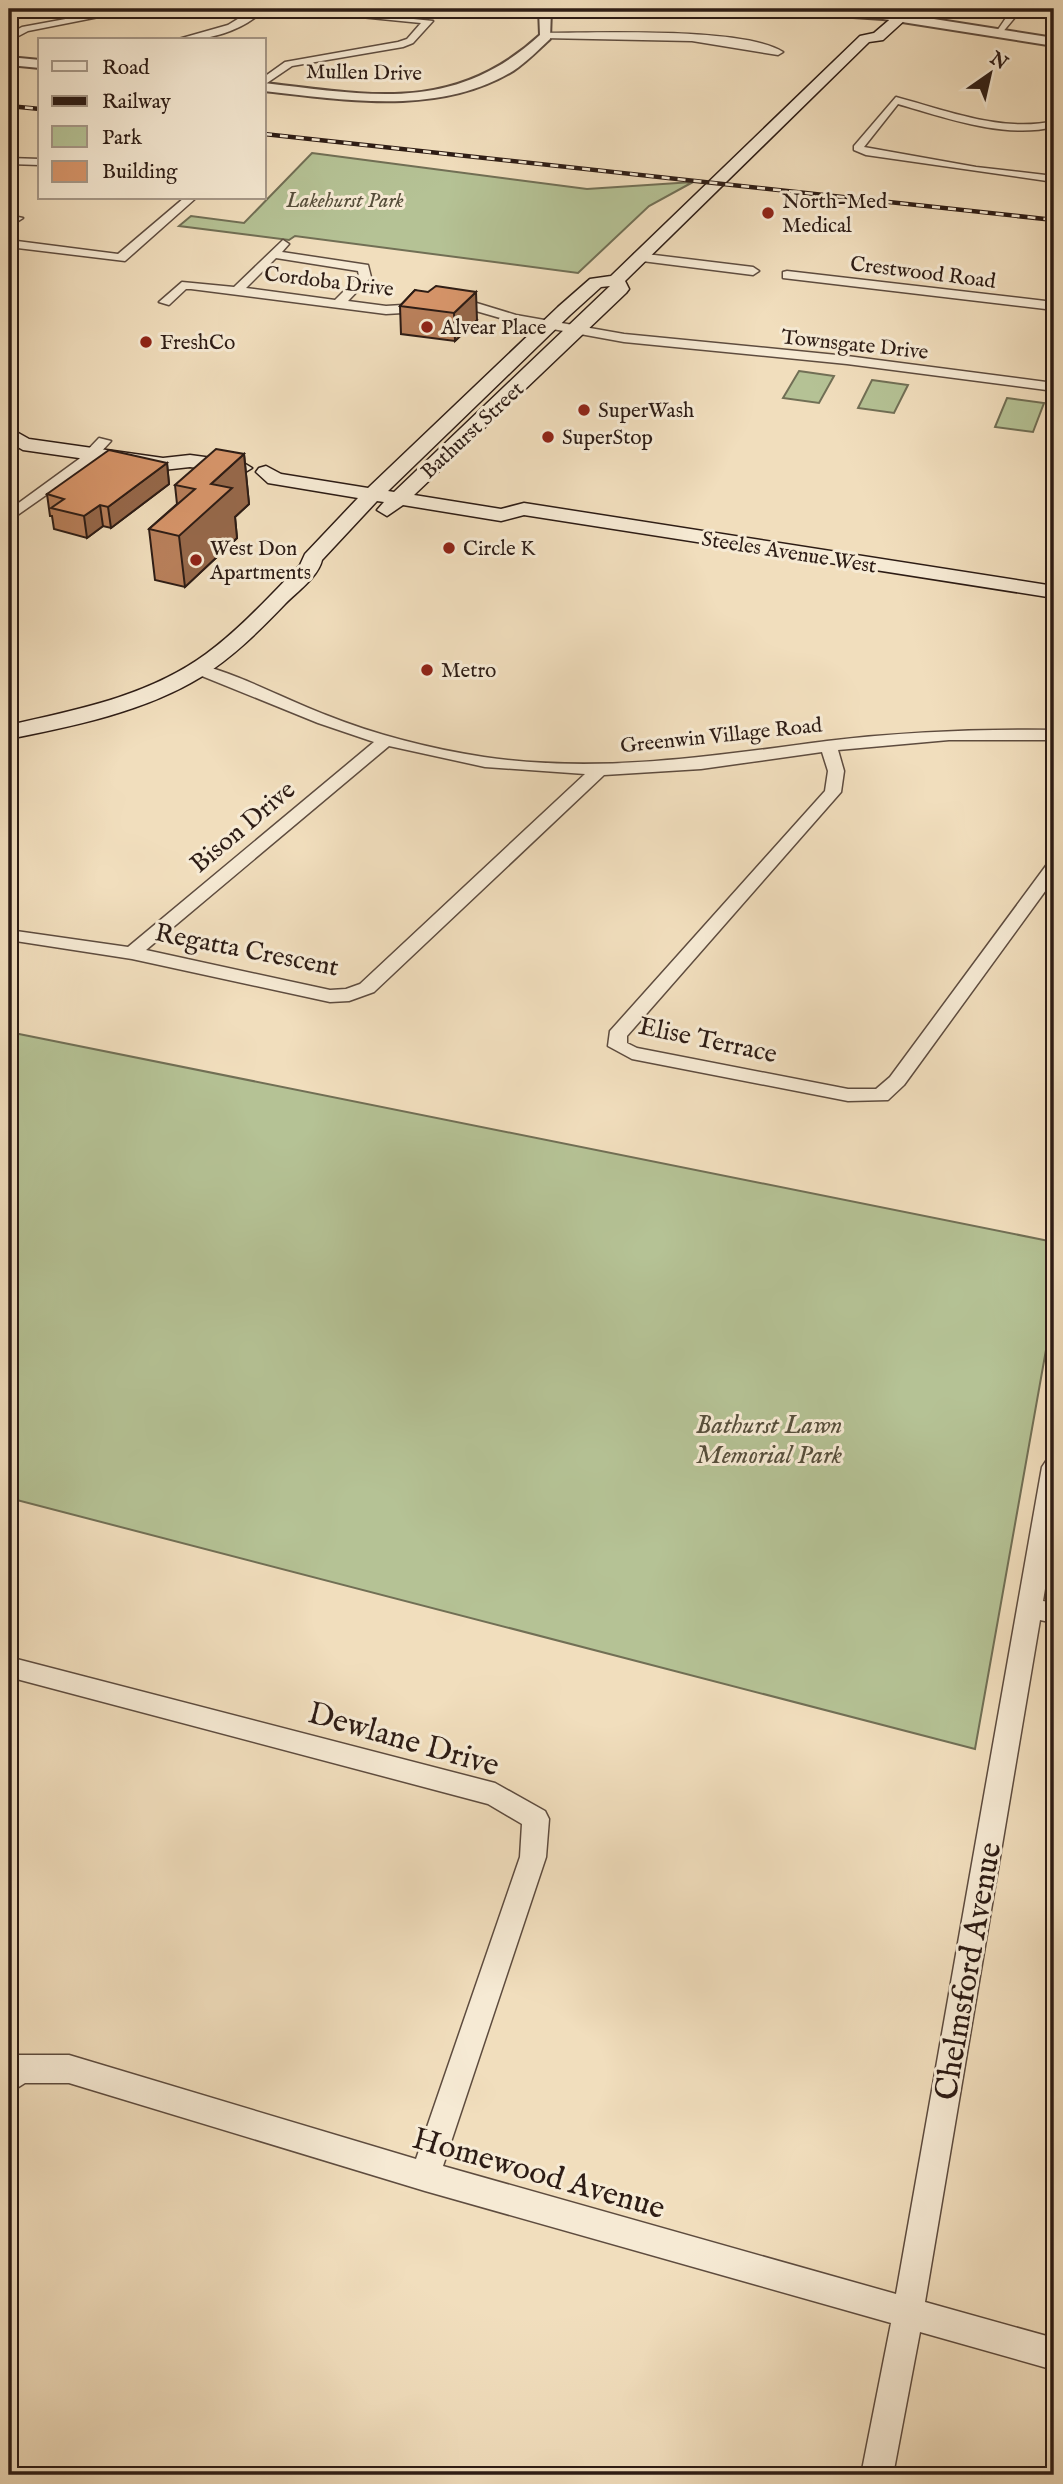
<svg xmlns="http://www.w3.org/2000/svg" width="1063" height="2484" viewBox="0 0 1063 2484" font-family="'IM FELL English',serif">
<style>
.green{fill:#b5c295;stroke:#716f55;stroke-width:2}
.lines{fill:none;stroke-linecap:round;stroke-linejoin:round}
.minor-casing{stroke:#5e4c3f;stroke-width:3}
.tertiary-casing{stroke:#5e4c3f;stroke-width:4}
.secondary-casing{stroke:#2d1c15;stroke-width:3}
.minor{fill:#f6ead4;fill-rule:evenodd}
.tertiary{fill:#f6ead4;fill-rule:evenodd}
.secondary{fill:#f6ead4;fill-rule:evenodd}
.rail-casing{stroke:#2d1c15;stroke-width:4.5}
.rail{stroke:#f6ead4;stroke-width:2.5;stroke-dasharray:8;stroke-linecap:butt}
.wall{fill:#b9805b;stroke:#2d1c15;stroke-width:2}
.shaded-wall{fill:#96684a;stroke:#2d1c15;stroke-width:2}
.building{fill:#d7956a;stroke:#2d1c15;stroke-width:2}
.poi-dot{fill:#8f2418;stroke:#f6ead4;stroke-width:2.5}
.labels{text-anchor:middle;stroke-width:6;stroke-linejoin:round;paint-order:stroke}
.far-street-label{font-size:21px;fill:#2d1c15;stroke:#f6ead4}
.far-park-label{font-size:21px;font-style:italic;fill:#564e3b;stroke:#f6ead4}
.far-poi-label{font-size:21px;fill:#2d1c15;stroke:#f6ead4;text-anchor:start}
.street-label{font-size:26px;fill:#2d1c15;stroke:#f6ead4}
.park-label{font-size:26px;font-style:italic;fill:#564e3b;stroke:#f6ead4}
.near-street-label{font-size:32px;fill:#2d1c15;stroke:#f6ead4}
</style>
<rect width="100%" height="100%" fill="#f1debd"/>
<filter id="stains"><feTurbulence type="fractalNoise" baseFrequency=".00286" numOctaves="4"/><feColorMatrix values="0 0 0 0 .2 0 0 0 0 .09 0 0 0 0 .02 0 0 0 .5 -.17"/></filter>
<radialGradient id="worn" r=".72"><stop offset=".6" stop-color="#630" stop-opacity="0"/><stop offset="1" stop-color="#630" stop-opacity=".3"/></radialGradient>
<path class="green" d="M312,153L587,189L693,182L649,206L578,273L295,236L289,240L179,226L191,216L244,223Z
M799,371L834,376L819,403L783,398Z
M872,380L908,385L894,413L858,408Z
M1007,398L1044,403L1033,432L995,427Z
M9,1032L1054,1242V1305L975,1749L9,1498Z"/>
<g class="lines">
<defs>
<path id="minor" d="M120,9H139L28,31L9,41V34L22,27Z
M254,9H265C242,32 207,41 175,40L228,25Z
M280,9H316L433,21L413,43L403,47L292,66L264,85V77L285,62L398,42L407,39L421,23Z
M1012,9H1022L1001,34H995Z
M546,33C596,33 745,27 783,52L778,55L692,41L543,38Z
M896,97C945,110 1003,133 1054,121V127C1005,139 946,118 898,104L864,147L976,167L1054,176V182L866,155L854,150V146Z
M9,158L40,159V165L9,164Z
M184,198H196L125,261L9,247V240L118,254Z
M13,216L23,218L9,227V219Z
M283,240L289,244L282,252L368,265L371,277L348,301L386,306L470,301L516,315L624,334L847,356L1054,383V391L847,364L624,342L514,322L469,309L386,314L191,289H186L169,305L159,302L182,282L234,287ZM276,258L358,271L359,276L335,300L246,288Z
M638,253L753,267L759,271L753,275L634,260V254Z
M787,271L1054,302V310L783,278V272Z
M99,438L111,441L89,465L9,521V510L79,459Z
M198,664C241,675 284,699 326,715C376,735 432,749 484,757C600,774 713,756 827,741C903,732 978,729 1054,730V740H949L838,750L844,771L841,792L627,1036V1043L637,1048L848,1089H876L890,1077L1048,863L1054,862V879L904,1085L888,1100L848,1101L632,1059L608,1046L610,1031L825,791L828,771L822,752L701,769L604,775L374,992L349,1001L330,1002L132,959L9,940V930L128,947L374,742L318,723L192,672L190,669ZM389,746L485,767L585,774L360,984L346,989L330,990L146,950Z
M1054,1458V1534L1043,1601L1054,1603V1623L1040,1620L925,2302L1054,2338V2370L920,2332L893,2475H861L891,2323L425,2191L69,2083H25L9,2093V2059L19,2055H69L416,2159L520,1857L522,1824L488,1804L9,1677V1657L495,1783L545,1811L549,1819L546,1857L443,2166L896,2294L1042,1467L1046,1461Z"/>
<path id="tertiary" d="M539,9H551L550,39C539,49 527,62 513,71C439,116 346,100 264,91V83C370,95 454,114 540,35Z
M787,9L883,11L1054,38V46L883,19L793,13Z
M9,57L40,60V68L9,65Z"/>
<path id="secondary" d="M902,9H917L883,40L869,42L625,281L629,289L626,293L414,495L501,509L524,503L1054,586V598L524,515L501,521L403,505L387,516L377,510L384,502L377,501L322,560C318,577 298,591 285,604C259,631 233,657 201,677C144,712 73,726 9,739V725C76,710 149,696 206,654C240,629 270,596 300,565L305,554L358,498L268,483L256,472L259,468L266,466L281,474L368,488L558,307L590,279L611,276L860,36L874,33ZM610,286L394,492L388,491L570,315L601,287Z
M13,430L29,439L163,458L190,455L242,462L252,468L242,474L190,467L163,470L23,450L9,442V431Z"/>
</defs>
<use href="#minor" class="minor-casing"/>
<use href="#tertiary" class="tertiary-casing"/>
<use href="#secondary" class="secondary-casing"/>
<use href="#minor" class="minor"/>
<use href="#tertiary" class="tertiary"/>
<use href="#secondary" class="secondary"/>
<defs>
<path id="rail" d="M9,106L40,109
M264,134L1054,220"/>
</defs>
<use href="#rail" class="rail-casing"/>
<use href="#rail" class="rail"/>
</g>
<path class="wall" d="M415,290L477,320L455,341L401,334L400,306Z
M244,454L249,504L235,517L237,538L185,587L155,580L149,529L177,504L175,485Z
M167,463L169,484L111,528L103,526L87,538L54,529L52,516H50L47,494Z"/>
<path class="shaded-wall" d="M476,292L477,320L455,341L454,313Z
M244,454L249,504L235,517L237,538L185,587L179,536L211,484Z
M167,463L169,484L111,528L108,507Z
M100,505L103,526L87,538L84,516Z"/>
<path class="building" d="M436,286L476,292L454,313L400,306L415,290L428,292Z
M216,449L244,454L211,484L232,488L179,536L149,529L195,489L175,485Z
M109,450L167,463L108,507L100,505L84,516L51,508L64,499L47,494Z"/>
<g class="poi-dot">
<circle cx="768" cy="213" r="7"/>
<circle cx="427" cy="327" r="7"/>
<circle cx="146" cy="342" r="7"/>
<circle cx="584" cy="410" r="7"/>
<circle cx="548" cy="437" r="7"/>
<circle cx="449" cy="548" r="7"/>
<circle cx="196" cy="560" r="7"/>
<circle cx="427" cy="670" r="7"/>
</g>
<g class="labels">
<g class="far-street-label">
<text transform="translate(364 72) rotate(1)" y="7">Mullen Drive</text>
<text transform="translate(923 272) rotate(7)" y="7">Crestwood Road</text>
<text transform="translate(329 281) rotate(7)" y="7">Cordoba Drive</text>
<text transform="translate(855 344) rotate(6)" y="7">Townsgate Drive</text>
<text transform="translate(472 430) rotate(-43)" y="7">Bathurst Street</text>
<text transform="translate(789 552) rotate(9)" y="7">Steeles Avenue West</text>
<text transform="translate(721 735) rotate(-6)" y="7">Greenwin Village Road</text>
</g>
<g class="far-park-label">
<text x="345" y="207">Lakehurst Park</text>
</g>
<g class="far-poi-label">
<text x="782" y="208">North-Med<tspan x="782" dy="24">Medical</tspan></text>
<text x="441" y="334">Alvear Place</text>
<text x="160" y="349">FreshCo</text>
<text x="598" y="417">SuperWash</text>
<text x="562" y="444">SuperStop</text>
<text x="210" y="555">West Don<tspan x="210" dy="24">Apartments</tspan></text>
<text x="463" y="555">Circle K</text>
<text x="441" y="677">Metro</text>
</g>
<g class="street-label">
<text transform="translate(242 826) rotate(-40)" y="9">Bison Drive</text>
<text transform="translate(247 949) rotate(11)" y="9">Regatta Crescent</text>
<text transform="translate(708 1039) rotate(12)" y="9">Elise Terrace</text>
</g>
<g class="park-label">
<text x="769" y="1433">Bathurst Lawn<tspan x="769" dy="30">Memorial Park</tspan></text>
</g>
<g class="near-street-label">
<text transform="translate(404 1738) rotate(16)" y="11">Dewlane Drive</text>
<text transform="translate(967 1971) rotate(-80)" y="11">Chelmsford Avenue</text>
<text transform="translate(539 2172) rotate(16)" y="11">Homewood Avenue</text>
</g>
</g>
<rect width="1063" height="2484" fill="none" stroke="#f1debd" stroke-width="35"/>
<rect x="10" y="10" width="1042" height="2463" fill="none" stroke="#2d1c15" stroke-width="3.5"/>
<rect x="18" y="18" width="1028" height="2449" fill="none" stroke="#2d1c15" stroke-width="2"/>
<rect x="38" y="38" width="228" height="161" fill="#f6ead4" stroke="#a69888" stroke-width="2"/>
<rect x="52" y="61" width="35" height="10" fill="#f6ead4" stroke="#a69888" stroke-width="2"/>
<text x="102" y="74" font-size="21" fill="#2d1c15">Road</text>
<rect x="52" y="96" width="35" height="10" fill="#2d1c15" stroke="#a69888" stroke-width="2"/>
<text x="102" y="108" font-size="21" fill="#2d1c15">Railway</text>
<rect x="52" y="126" width="35" height="21" fill="#b5c295" stroke="#a69888" stroke-width="2"/>
<text x="102" y="144" font-size="21" fill="#2d1c15">Park</text>
<rect x="52" y="161" width="35" height="21" fill="#d7956a" stroke="#a69888" stroke-width="2"/>
<text x="102" y="178" font-size="21" fill="#2d1c15">Building</text>
<g transform="translate(990 74) rotate(34)" stroke="#f6ead4" stroke-width="5" paint-order="stroke">
<path d="M0-5L12 26L0 18L-12 26Z" fill="#2d1c15"/>
<text y="-10" font-size="19" font-weight="bold" text-anchor="middle" fill="#2d1c15">N</text>
</g>
<rect width="100%" height="100%" filter="url(#stains)"/>
<rect width="100%" height="100%" fill="url(#worn)"/>
</svg>
